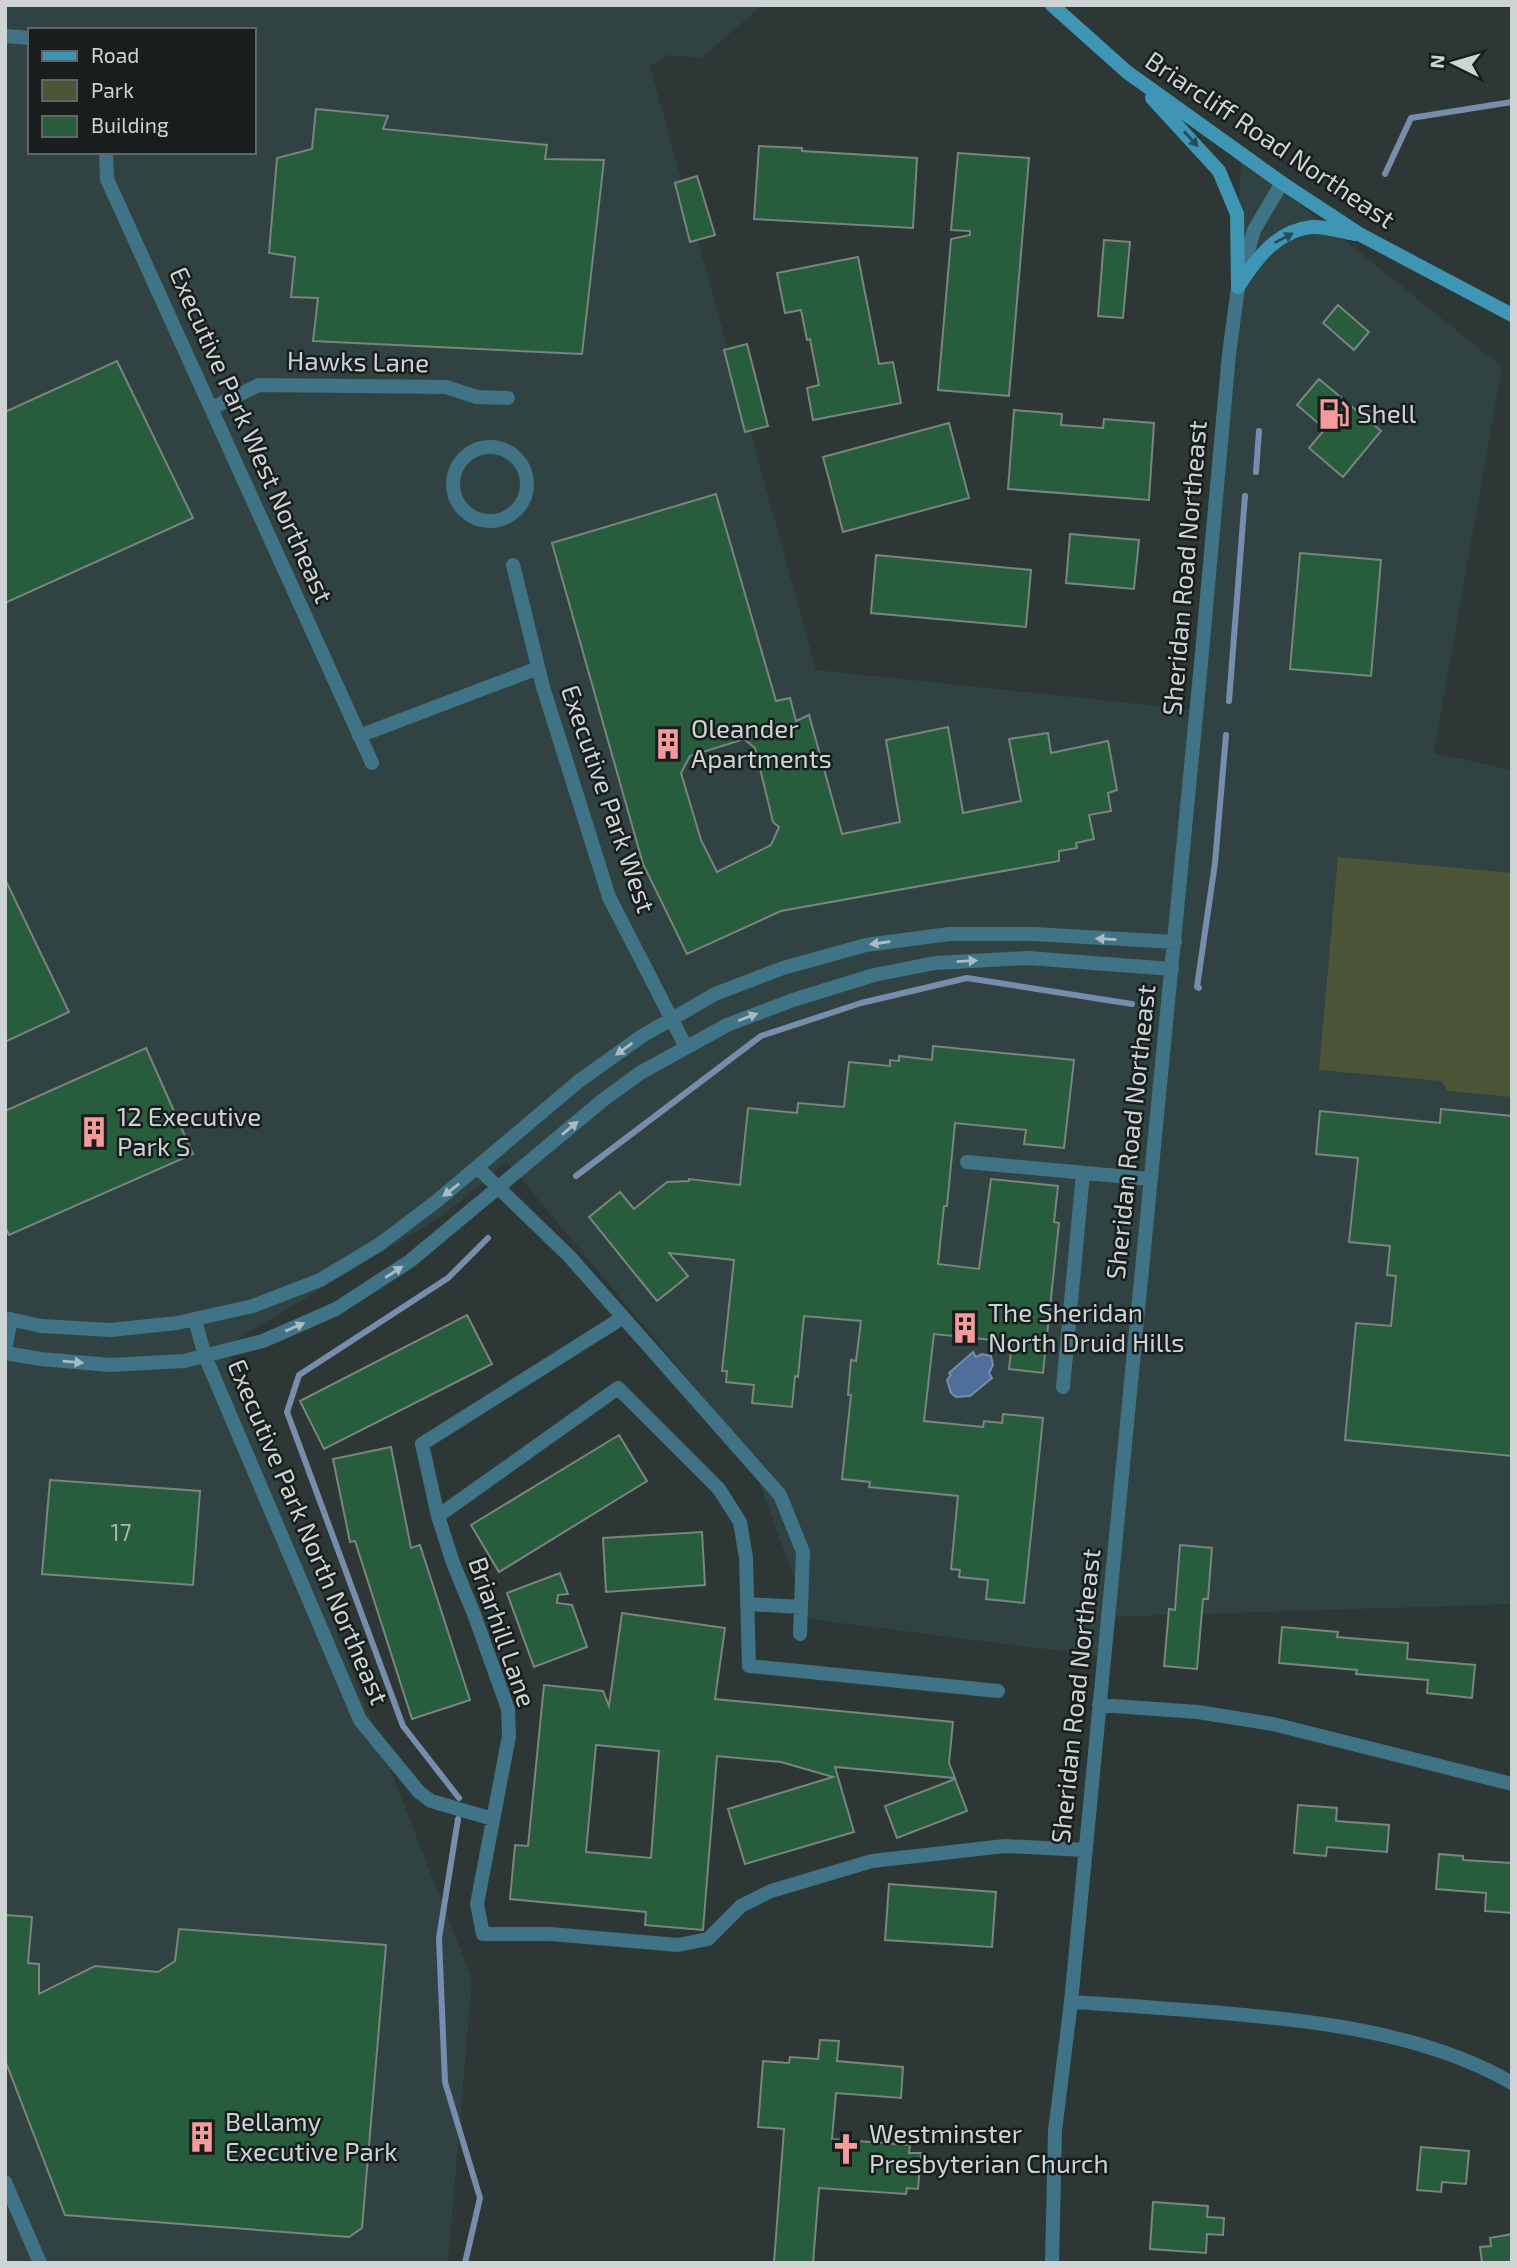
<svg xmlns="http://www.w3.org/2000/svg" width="1517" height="2268" viewBox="0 0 1517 2268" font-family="'Exo 2',sans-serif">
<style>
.built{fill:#304342;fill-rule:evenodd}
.green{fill:#4c5537}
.water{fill:#506e9b;stroke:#768dac;stroke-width:2}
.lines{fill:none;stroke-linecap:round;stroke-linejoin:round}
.stream{stroke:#768dac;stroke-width:6}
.building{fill:#275d3d;stroke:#7b847e;stroke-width:2;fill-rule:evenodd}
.street{stroke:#407386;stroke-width:14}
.secondary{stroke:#3e96b4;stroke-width:14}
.oneway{fill:#274d59}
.oneway2{fill:#aabcc0}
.labels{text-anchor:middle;stroke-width:5;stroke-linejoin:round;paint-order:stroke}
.number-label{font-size:23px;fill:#a4b6ae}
.street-label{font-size:26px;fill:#ced4d4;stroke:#181d1d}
.poi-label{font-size:26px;fill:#ced4d4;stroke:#181d1d;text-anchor:start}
</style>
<rect width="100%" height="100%" fill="#2c3736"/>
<path class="built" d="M5,5H763L701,58L668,55L650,66L816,670L1195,710L1242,158L1502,367L1434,753L1512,770V1604L1105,1617L1102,1656L809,1619L748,1451L507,1162L445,1214L226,1346L472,1980L448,2263H5ZM30,30H254V152H30Z"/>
<path class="green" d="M1338,857L1512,873V1097L1448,1091L1441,1081L1319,1070Z"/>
<path class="water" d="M973,1352L976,1357L982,1354L991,1356L993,1365L989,1373L992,1378L970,1396L956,1397L951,1393L947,1380L951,1375L949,1373Z"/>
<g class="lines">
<path class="stream" d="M1385,174L1411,118L1512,102
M1256,472L1259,431
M1229,701L1245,496
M1199,988L1197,987L1215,863L1226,735
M576,1176L761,1036L861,1003L967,978L1132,1004
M459,1798L403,1726L287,1412L299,1375L448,1278L488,1238
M458,1819L439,1938L445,2082L480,2198L465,2263"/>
</g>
<path class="building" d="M316,109L388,116L383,129L547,145L545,159L604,160L582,354L313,341L318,298L291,297L295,257L269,253L277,158L312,149Z
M759,146L802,148V151L917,158L913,228L754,219Z
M958,153L1029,158L1009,396L938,390L951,239L970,235V231L951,230Z
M697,176L715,235L690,242L675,183Z
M1104,240L1130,242L1123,318L1098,316Z
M858,257L879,364L893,362L901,403L813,420L807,388L819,385L810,339L807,340L801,310L785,313L777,273Z
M1338,305L1369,332L1354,350L1323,323Z
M747,344L768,426L745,432L724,350Z
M117,361L193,518L5,603V412Z
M1319,379L1381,431L1343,477L1309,448L1325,429L1297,405Z
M1014,410L1062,414L1061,425L1103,428L1104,419L1154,423L1149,500L1008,489Z
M949,423L969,498L843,532L823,457Z
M716,494L776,701L790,698L796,721L809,715L842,834L900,822L886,740L948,727L963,813L1021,801L1009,739L1048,733L1051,753L1108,741L1117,790L1108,793L1111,811L1089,815L1094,839L1076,843L1077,848L1059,851V861L781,911L687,954L643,864L552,543ZM744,739L755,748L773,822L779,827L771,845L717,872L701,840L681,773L690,756Z
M1070,534L1139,540L1134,589L1066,583Z
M1300,553L1381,560L1371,676L1290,669Z
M876,555L1031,570L1026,627L871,613Z
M5,879L69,1012L5,1042Z
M933,1046L1074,1060L1064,1148L1024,1144L1026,1130L955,1123L947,1206H944L938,1264L979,1269L991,1179L1058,1186L1054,1222L1059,1223L1043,1373L1009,1369L1012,1342L934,1334L924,1421L983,1427L984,1421L1002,1423L1003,1414L1043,1418L1024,1603L986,1599L988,1580L959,1577L960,1570L951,1569L958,1496L869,1487L870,1482L842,1479L851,1395H848L851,1360L856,1361L861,1321L804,1316L798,1377L795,1376L792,1407L752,1403L754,1385L726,1382L727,1371H722L734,1260L669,1253L688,1276L657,1301L589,1217L620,1192L634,1209L667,1182L689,1181V1179L740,1185L748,1108L797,1113L798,1103L844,1107L849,1062L890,1066V1060L899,1061V1056L932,1060Z
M146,1048L193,1154L9,1235L5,1226V1111Z
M1441,1109L1512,1116V1456L1345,1440L1356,1323L1391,1326L1396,1276L1387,1275L1390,1246L1349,1242L1358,1158L1316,1154L1320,1111L1440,1123Z
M467,1315L492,1364L324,1449L300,1401Z
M619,1435L647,1481L499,1572L471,1525Z
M391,1447L411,1548L420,1545L470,1700L412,1719L355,1541L350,1542L333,1459Z
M50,1480L200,1491L193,1585L42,1574Z
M702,1532L705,1585L606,1592L603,1538Z
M1180,1545L1212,1548L1208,1599H1203L1197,1669L1164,1666L1169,1609L1175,1610Z
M560,1573L568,1594L558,1595L557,1603L572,1605L587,1647L534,1667L507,1593Z
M622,1613L725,1628L715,1699L953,1722L949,1763L955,1778L835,1767L854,1832L745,1864L728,1809L833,1777L781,1762L717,1756L703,1930L645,1925L646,1912L510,1899L515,1845L528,1846L544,1685L603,1691L609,1706ZM596,1745L659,1751L651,1858L586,1852Z
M1282,1627L1338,1632L1337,1637L1408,1643L1407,1659L1475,1665L1472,1698L1427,1693L1428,1680L1356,1674L1357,1670L1279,1663Z
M955,1779L967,1811L897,1838L885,1806Z
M1298,1805L1337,1808L1336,1821L1389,1825L1387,1852L1327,1847L1326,1856L1294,1853Z
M1439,1854L1463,1856V1860L1512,1863V1913L1485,1911L1486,1893L1436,1889Z
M889,1884L996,1892L992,1947L885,1940Z
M5,1915L32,1917L28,1963L39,1964V1994L95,1966L158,1972L175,1961L179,1929L386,1945L362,2228L349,2237L65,2215L5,2060Z
M820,2040L839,2041L837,2061L903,2067L901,2098L836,2093L832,2139L910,2145L909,2153H921L918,2189L907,2188L906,2194L819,2188L813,2263H774L784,2129L758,2127L763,2061L789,2063L790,2057L818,2059Z
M1421,2147L1469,2151L1466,2184L1442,2182L1441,2192L1417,2190Z
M1153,2202L1208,2206L1207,2217L1224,2218L1223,2235L1207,2234L1206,2253L1150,2249Z
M1512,2234V2263H1482L1480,2247L1491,2246L1490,2238Z"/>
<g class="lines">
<path class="street" d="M5,36L30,38
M106,152L107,179L372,763
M212,408L259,385L446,387L477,397L508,398
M453 484a37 37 0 1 1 74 0a37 37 0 1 1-74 0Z
M513,565L543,687L609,897L686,1047
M359,736L538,668
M967,1162L1150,1179
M478,1168L569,1256L780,1495L803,1552L800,1634
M5,1318L41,1326L111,1330L177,1323L253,1306L320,1280L380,1244L438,1200L579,1081L642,1036L715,994L783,968L866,945L949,934H1033L1175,942
M195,1320L205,1356L360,1720L419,1792L431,1801L493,1819
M5,1350L11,1319
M5,1353L41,1359L110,1365L184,1361L263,1341L336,1309L410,1261L603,1100L640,1073L727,1025L793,1000L874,975L935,963L1028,958L1172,969
M1063,1387L1083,1173
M438,1516L422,1444L622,1318
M747,1604L801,1607
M998,1691L749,1666L746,1558L740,1522L719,1489L618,1388L438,1516L453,1563L474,1614L508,1709L509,1736L477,1904L483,1934H551L678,1945L708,1939L741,1906L771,1891L872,1861L1005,1846L1085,1850
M1099,1705L1198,1712L1273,1724L1512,1784
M1071,2002C1113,2004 1156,2008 1198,2011C1301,2019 1421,2030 1512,2083
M5,2182L40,2263
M1052,2263L1055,2131L1071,2002L1106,1639L1200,674L1229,354L1238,287L1254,230L1282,183"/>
<path class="secondary" d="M1052,5L1127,72L1282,183L1361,235L1512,315
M1152,98L1219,171L1237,214L1238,287
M1238,287C1256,259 1276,231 1312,227C1325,226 1342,232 1355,234"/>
</g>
<defs><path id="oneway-solid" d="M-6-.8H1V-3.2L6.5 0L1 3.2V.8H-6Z" transform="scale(1.75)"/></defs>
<g class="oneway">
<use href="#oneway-solid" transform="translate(1191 139) rotate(47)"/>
<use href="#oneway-solid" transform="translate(1284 238) rotate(-27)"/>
</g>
<g class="oneway2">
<use href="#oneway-solid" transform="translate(1106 939) rotate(-177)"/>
<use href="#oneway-solid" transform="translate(880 943) rotate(172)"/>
<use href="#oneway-solid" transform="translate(967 961) rotate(-3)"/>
<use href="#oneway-solid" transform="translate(748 1017) rotate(-21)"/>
<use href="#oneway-solid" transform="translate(624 1049) rotate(144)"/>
<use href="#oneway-solid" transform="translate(570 1128) rotate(-40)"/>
<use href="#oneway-solid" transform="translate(451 1190) rotate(142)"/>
<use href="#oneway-solid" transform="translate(394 1272) rotate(-33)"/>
<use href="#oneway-solid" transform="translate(295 1327) rotate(-23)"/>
<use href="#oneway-solid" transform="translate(73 1362) rotate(5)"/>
</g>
<defs>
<symbol id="fuel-bare" viewBox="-9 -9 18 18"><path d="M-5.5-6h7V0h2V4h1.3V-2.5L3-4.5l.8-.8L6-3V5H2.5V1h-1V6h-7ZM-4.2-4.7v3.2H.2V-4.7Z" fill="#f59b9b" stroke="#181d1d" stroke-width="2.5" paint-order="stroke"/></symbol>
<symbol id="building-bare" viewBox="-9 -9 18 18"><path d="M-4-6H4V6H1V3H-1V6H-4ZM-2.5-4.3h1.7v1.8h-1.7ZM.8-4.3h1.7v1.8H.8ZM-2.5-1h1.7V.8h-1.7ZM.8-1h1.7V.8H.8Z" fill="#f59b9b" stroke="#181d1d" stroke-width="2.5" paint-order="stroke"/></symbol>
<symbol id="church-bare" viewBox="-9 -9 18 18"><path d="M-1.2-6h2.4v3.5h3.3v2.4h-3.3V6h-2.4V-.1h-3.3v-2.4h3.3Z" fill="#f59b9b" stroke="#181d1d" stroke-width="2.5" paint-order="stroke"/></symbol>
</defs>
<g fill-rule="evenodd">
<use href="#fuel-bare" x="1312" y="392" width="44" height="44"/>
<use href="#building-bare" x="646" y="722" width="44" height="44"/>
<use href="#building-bare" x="72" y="1110" width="44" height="44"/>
<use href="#building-bare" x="943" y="1306" width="44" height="44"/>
<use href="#building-bare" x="180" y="2115" width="44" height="44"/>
<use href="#church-bare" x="824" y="2127" width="44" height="44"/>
</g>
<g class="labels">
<g class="number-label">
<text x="121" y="1541">17</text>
</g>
<g class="street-label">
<text transform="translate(1270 140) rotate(34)" y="9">Briarcliff Road Northeast</text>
<text transform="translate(358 362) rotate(1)" y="9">Hawks Lane</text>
<text transform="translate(251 435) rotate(66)" y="9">Executive Park West Northeast</text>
<text transform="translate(1185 568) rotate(-85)" y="9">Sheridan Road Northeast</text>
<text transform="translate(608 799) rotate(71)" y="9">Executive Park West</text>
<text transform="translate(1131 1132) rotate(-84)" y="9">Sheridan Road Northeast</text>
<text transform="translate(308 1532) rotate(67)" y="9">Executive Park North Northeast</text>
<text transform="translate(502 1632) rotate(71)" y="9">Briarhill Lane</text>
<text transform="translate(1076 1696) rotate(-84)" y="9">Sheridan Road Northeast</text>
</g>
<g class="poi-label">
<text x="1357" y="423">Shell</text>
<text x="691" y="738">Oleander<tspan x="691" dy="30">Apartments</tspan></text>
<text x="117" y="1126">12 Executive<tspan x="117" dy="30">Park S</tspan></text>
<text x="988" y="1322">The Sheridan<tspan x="988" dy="30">North Druid Hills</tspan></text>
<text x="225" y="2131">Bellamy<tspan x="225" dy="30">Executive Park</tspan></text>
<text x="869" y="2143">Westminster<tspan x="869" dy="30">Presbyterian Church</tspan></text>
</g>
</g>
<rect width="1517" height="2268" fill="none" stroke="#ced4d4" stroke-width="14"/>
<rect x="28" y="28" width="228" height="126" fill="#181d1d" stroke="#616666" stroke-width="2"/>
<rect x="42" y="51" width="35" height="10" fill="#3e96b4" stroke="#616666" stroke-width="2"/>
<text x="91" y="63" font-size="21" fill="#ced4d4">Road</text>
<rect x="42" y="80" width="35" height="21" fill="#4c5537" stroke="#616666" stroke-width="2"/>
<text x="91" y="98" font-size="21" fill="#ced4d4">Park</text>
<rect x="42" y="116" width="35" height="21" fill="#275d3d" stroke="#616666" stroke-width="2"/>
<text x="91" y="133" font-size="21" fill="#ced4d4">Building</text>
<g transform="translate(1454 63) rotate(275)" stroke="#181d1d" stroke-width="5" paint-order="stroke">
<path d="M0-5L12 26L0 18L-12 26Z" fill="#ced4d4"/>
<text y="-10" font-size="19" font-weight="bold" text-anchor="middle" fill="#ced4d4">N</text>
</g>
</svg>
